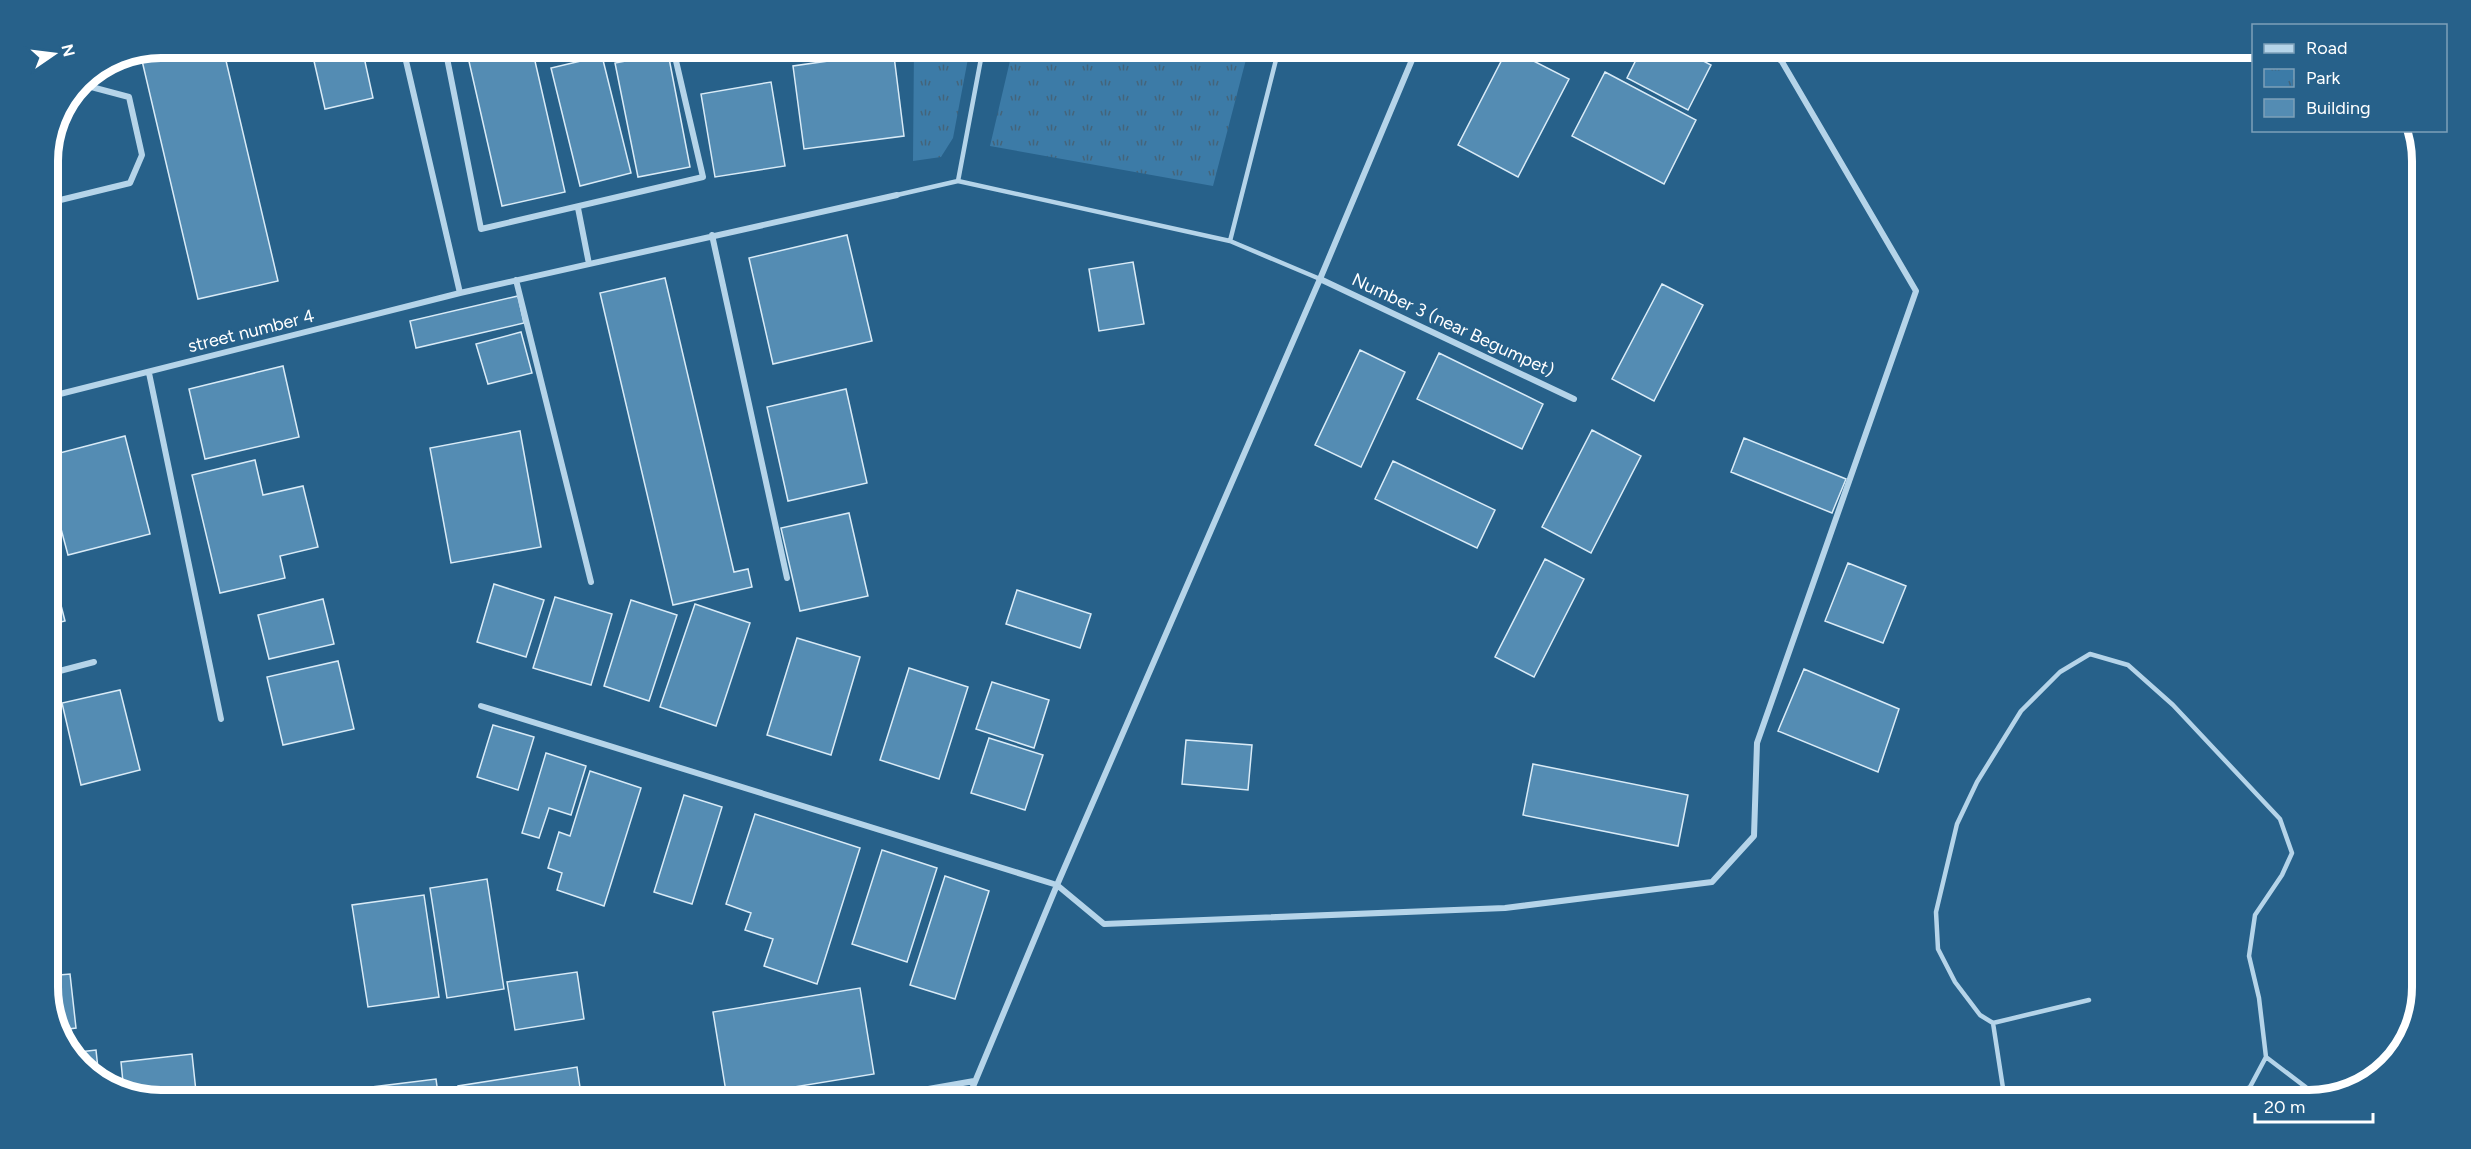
<svg xmlns="http://www.w3.org/2000/svg" width="2471" height="1149" viewBox="0 0 2471 1149" font-family="Figtree,sans-serif">
<style>
.park{fill:url(#park-tufts)}
.building{fill:#548cb3;stroke:#d9ebf7;stroke-width:1.5}
.lines{fill:none;stroke-linecap:round;stroke-linejoin:round}
.lane{stroke:#b5d4e9;stroke-width:4.5}
.street{stroke:#b5d4e9;stroke-width:6}
.labels{text-anchor:middle;stroke-width:4.5;stroke-linejoin:round;paint-order:stroke}
.street-label{font-size:18px;fill:#fff;stroke:#27618a}
.rim{fill:none;stroke:#fff;stroke-width:8}
</style>
<defs>
<pattern id="park-tufts" width="24" height="20" patternUnits="userSpaceOnUse" patternTransform="scale(1.5)"><rect width="24" height="20" fill="#3c7ba7"/><path d="M3 7l-1-3M5 7V3M7 7l1-3M15 17l-1-3M17 17v-4M19 17l1-3" fill="none" stroke="#44647a"/></pattern>
</defs>
<rect width="100%" height="100%" fill="#27618a"/>
<path class="park" d="M914,48H970L953,138L941,157L913,161Z
M1013,48H1249L1213,186L990,146Z"/>
<path class="building" d="M162,48H223L278,281L198,299L140,52Z
M311,48H362L373,98L325,109Z
M510,48H532L565,192L502,206L468,57Z
M841,48H893L904,136L804,149L793,66L842,59Z
M1508,48L1569,79L1518,177L1458,145Z
M1561,48H1595L1590,61Z
M1642,48H1679L1711,65L1688,110L1627,78Z
M668,53L690,167L638,177L615,63Z
M602,56L631,173L580,186L551,68Z
M1605,72L1696,120L1664,184L1572,136Z
M771,82L785,166L715,177L701,94Z
M847,235L872,341L773,364L749,258Z
M1133,262L1144,324L1099,331L1089,269Z
M665,278L734,572L748,569L752,587L673,605L600,293Z
M1662,284L1703,305L1654,401L1612,379Z
M518,296L524,323L416,348L410,321Z
M521,332L532,373L488,384L476,344Z
M1360,350L1405,372L1361,467L1315,445Z
M1439,353L1543,404L1522,449L1417,399Z
M283,366L299,437L205,459L189,389Z
M846,389L867,483L788,501L767,407Z
M1592,430L1641,456L1591,553L1542,527Z
M520,431L541,547L451,563L430,448Z
M125,436L150,534L68,555L48,480V456Z
M1744,438L1846,479L1832,513L1731,472Z
M255,460L263,495L303,486L318,547L280,556L285,578L220,593L192,475Z
M1393,461L1495,510L1477,548L1375,499Z
M849,513L868,596L800,611L781,528Z
M1545,559L1584,579L1534,677L1495,657Z
M1848,563L1906,586L1883,643L1825,621Z
M52,570L65,621L48,625V571Z
M494,584L544,600L526,657L477,642Z
M1017,590L1091,614L1080,648L1006,624Z
M555,597L612,614L591,685L533,668Z
M323,599L334,644L269,659L258,615Z
M631,600L677,615L649,701L604,686Z
M695,604L750,623L716,726L660,707Z
M797,638L860,657L831,755L767,735Z
M338,661L354,729L283,745L267,677Z
M909,668L968,687L939,779L880,760Z
M1804,669L1899,709L1878,772L1778,731Z
M992,682L1049,700L1034,748L976,729Z
M120,690L140,770L81,785L62,703Z
M493,725L534,737L518,790L477,777Z
M989,738L1043,755L1025,810L971,793Z
M1186,740L1252,745L1248,790L1182,784Z
M546,753L586,766L571,815L549,808L539,838L522,833Z
M1533,764L1688,795L1678,846L1523,815Z
M590,771L641,788L604,906L557,890L562,873L548,868L559,832L570,836Z
M684,795L722,807L692,904L654,892Z
M755,814L860,848L817,984L764,966L773,939L745,930L751,913L726,904Z
M882,850L937,868L907,962L852,944Z
M945,876L989,891L955,999L910,985Z
M487,879L504,989L447,998L430,888Z
M424,895L439,997L368,1007L352,905Z
M577,972L584,1019L515,1030L507,982Z
M70,974L76,1028L61,1030L48,995V976Z
M860,988L874,1074L727,1098L713,1012Z
M96,1050L99,1078L71,1056L70,1053Z
M192,1054L197,1101H162L124,1093L121,1062Z
M577,1067L582,1101H460L458,1086Z
M436,1079L439,1101H374L372,1087Z"/>
<g class="lines">
<path class="lane" d="M983,48L958,181L1230,241L1320,279
M897,195L958,181
M1230,241L1279,48
M1993,1023L2089,1000
M2266,1057L2320,1098
M2250,1087L2254,1101
M2003,1088L2023,1101
M1998,1101L2003,1088L1993,1023L1980,1015L1955,982L1938,949L1936,912L1957,824L1977,782L2021,711L2060,672L2090,654L2128,665L2173,705L2280,819L2292,853L2282,875L2255,915L2249,956L2259,998L2266,1057L2250,1087L2224,1101"/>
<path class="street" d="M403,48L460,293
M445,48L481,229L703,177L673,48
M1780,60L1838,48
M48,203L130,183L142,155L129,97L80,84
M578,208L589,264
M712,235L787,578
M1320,279L1574,399
M516,280L591,582
M149,373L221,719
M48,397L460,293L897,195
M48,674L94,662
M481,706L1057,885L1104,924L1505,908L1712,882L1754,836L1757,743L1916,291L1774,48
M860,1101L974,1081
M967,1101L1057,885L1320,279L1417,48"/>
</g>
<g class="labels">
<g class="street-label">
<text transform="translate(1453 325) rotate(25)" y="6">Number 3 (near Begumpet)</text>
<text transform="translate(251 331) rotate(-14)" y="6">street number 4</text>
</g>
</g>
<path d="M0 0H2471V1149H0ZM161 58H2309A103 103 0 0 1 2412 161V987A103 103 0 0 1 2309 1090H161A103 103 0 0 1 58 987V161A103 103 0 0 1 161 58Z" fill="#27618a" fill-rule="evenodd"/>
<path class="rim" d="M161 58H2309A103 103 0 0 1 2412 161V987A103 103 0 0 1 2309 1090H161A103 103 0 0 1 58 987V161A103 103 0 0 1 161 58Z"/>
<rect x="2252" y="24" width="195" height="108" fill="#27618a" stroke="#7da0b9" stroke-width="1.5"/>
<rect x="2264" y="44" width="30" height="9" fill="#b5d4e9" stroke="#7da0b9" stroke-width="1.5"/>
<text x="2306" y="54" font-size="18" fill="#ffffff">Road</text>
<rect x="2264" y="69" width="30" height="18" fill="url(#park-tufts)" stroke="#7da0b9" stroke-width="1.5"/>
<text x="2306" y="84" font-size="18" fill="#ffffff">Park</text>
<rect x="2264" y="99" width="30" height="18" fill="#548cb3" stroke="#7da0b9" stroke-width="1.5"/>
<text x="2306" y="114" font-size="18" fill="#ffffff">Building</text>
<g transform="translate(54 54) rotate(76)" stroke="#27618a" stroke-width="4.5" paint-order="stroke">
<path d="M0-4.5L10 22L0 15L-10 22Z" fill="#ffffff"/>
<text y="-9" font-size="16" font-weight="bold" text-anchor="middle" fill="#ffffff">N</text>
</g>
<path d="M2255 1113v9h118v-9" fill="none" stroke="#ffffff" stroke-width="3"/>
<text x="2264" y="1113" font-size="18" fill="#ffffff" stroke="#27618a" stroke-width="4.5" paint-order="stroke">20 m</text>
</svg>
